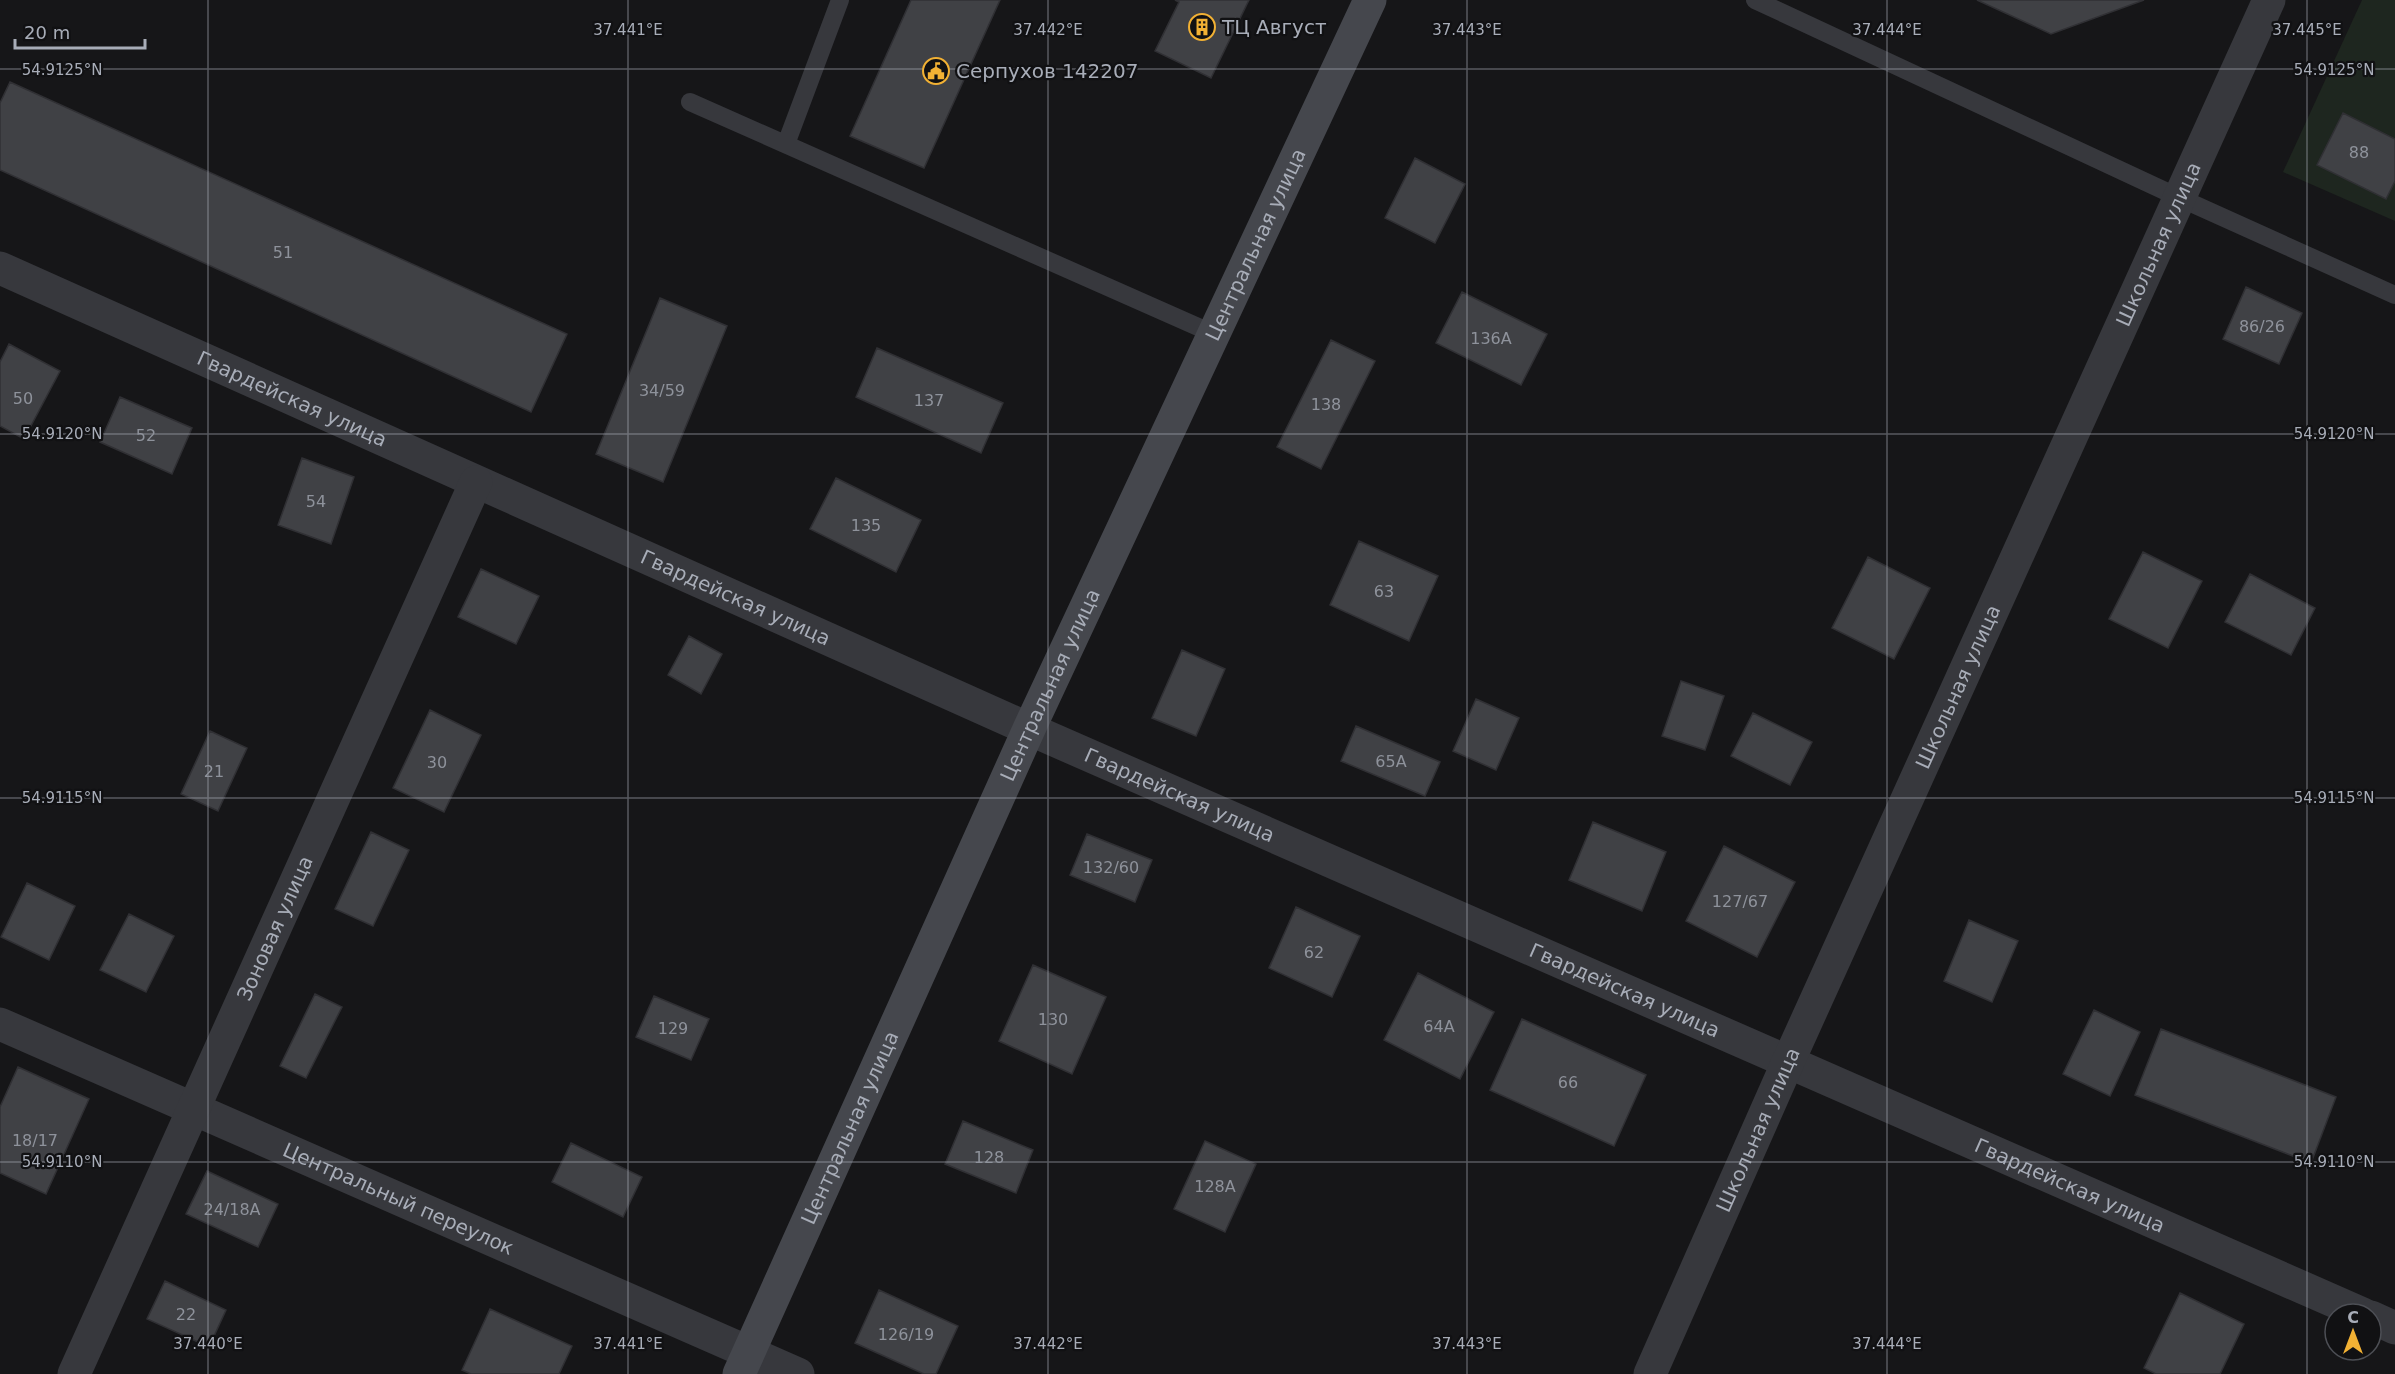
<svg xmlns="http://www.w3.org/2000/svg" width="2395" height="1374" viewBox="0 0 2395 1374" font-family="'DejaVu Sans',sans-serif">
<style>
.green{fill:#1e261f}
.building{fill:#404145;stroke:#303034;stroke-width:1.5}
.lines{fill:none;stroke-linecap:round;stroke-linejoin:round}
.lane{stroke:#37383d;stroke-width:18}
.street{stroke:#37383d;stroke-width:33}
.secondary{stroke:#45474d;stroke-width:33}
.ticks{fill:none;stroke:#a8adb8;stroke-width:1.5;stroke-opacity:0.45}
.labels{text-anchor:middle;stroke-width:4.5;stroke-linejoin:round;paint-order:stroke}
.number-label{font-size:16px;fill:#8e929b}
.poi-label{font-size:20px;fill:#a8adb8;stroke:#111113;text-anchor:start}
.street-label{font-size:20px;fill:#a8adb8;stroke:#111113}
.ticks-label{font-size:15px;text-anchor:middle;fill:#a8adb8;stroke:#111113;stroke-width:4.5;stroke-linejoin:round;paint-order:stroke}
</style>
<rect width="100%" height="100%" fill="#161618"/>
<path class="green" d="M2362,0H2395V221L2283,172Z"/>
<path class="building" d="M911,0H1000L924,168L850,136Z
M1175,0H1249L1211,78L1155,51L1179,2Z
M1977,0H2144L2051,34Z
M10,82L567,334L531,412L0,170V103Z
M2343,113L2395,139V181L2386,199L2317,165Z
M1415,158L1465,184L1435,243L1385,218Z
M2246,287L2302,313L2279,364L2223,339Z
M1462,292L1547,334L1521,385L1436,343Z
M660,298L727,326L663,482L596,454Z
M1331,340L1375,361L1321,469L1277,447Z
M9,344L60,371L24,439L0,426V362Z
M877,348L1003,403L981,453L856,397Z
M120,397L192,428L172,474L100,442Z
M302,458L354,477L331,544L278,525Z
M836,478L921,520L896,572L810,529Z
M1359,541L1438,576L1409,641L1330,605Z
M2143,552L2202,581L2168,648L2109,619Z
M1868,557L1930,588L1894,659L1832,628Z
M481,569L539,596L516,644L458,617Z
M2250,574L2315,608L2291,655L2225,622Z
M689,636L722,654L701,694L668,675Z
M1182,650L1225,669L1196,736L1152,718Z
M1681,681L1724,696L1705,750L1662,736Z
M1476,699L1519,718L1496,770L1453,751Z
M430,710L481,735L444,812L393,788Z
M1753,713L1812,742L1790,785L1731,756Z
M1356,726L1440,762L1425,796L1341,761Z
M210,731L247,748L218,811L181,794Z
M1593,822L1666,852L1642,911L1569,880Z
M371,832L409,850L373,926L335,909Z
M1087,834L1152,860L1135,902L1070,875Z
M1724,846L1795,882L1757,957L1686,921Z
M27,883L75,906L49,960L1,937Z
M1296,907L1360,936L1332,997L1269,968Z
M129,914L174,936L146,992L100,970Z
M1969,920L2018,941L1992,1002L1944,981Z
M1033,965L1106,997L1072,1074L999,1041Z
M1418,973L1494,1012L1460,1079L1384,1040Z
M315,994L342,1007L306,1078L280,1066Z
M654,996L709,1019L691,1060L636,1037Z
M2094,1010L2140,1032L2110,1096L2063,1074Z
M1522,1019L1646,1075L1614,1146L1490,1090Z
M2161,1029L2336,1097L2311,1163L2135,1095Z
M18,1067L89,1099L46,1194L0,1173V1107Z
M963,1121L1033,1150L1016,1193L945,1164Z
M1205,1141L1256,1164L1225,1232L1174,1209Z
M571,1143L642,1177L623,1217L552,1182Z
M207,1171L278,1204L258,1247L186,1214Z
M165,1281L226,1310L209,1347L147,1319Z
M879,1290L958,1326L936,1374H924L855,1343Z
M2180,1293L2244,1324L2220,1374H2156L2144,1368Z
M490,1309L572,1346L559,1374H471L462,1370Z"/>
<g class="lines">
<path class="lane" d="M1755,0L2180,198L2395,295
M690,102L1214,334
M786,144L840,0"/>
<g class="street">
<path id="s1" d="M0,268L1029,729L2363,1314"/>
<path id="s2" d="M0,1024L798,1374"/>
<path d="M2371,1317L2395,1328"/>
<path id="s3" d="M74,1374L476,482"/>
<path id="s4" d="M1650,1374L1788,1062L2269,0"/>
</g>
<path class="secondary" id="s5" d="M739,1374L1029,729L1370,0"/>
</g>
<path class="ticks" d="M208,0V1374M628,0V1374M1048,0V1374M1467,0V1374M1887,0V1374M2307,0V1374M0,69H2395M0,434H2395M0,798H2395M0,1162H2395"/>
<defs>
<symbol id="building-ring" viewBox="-11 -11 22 22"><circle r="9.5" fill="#111113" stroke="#f2b134" stroke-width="1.5"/><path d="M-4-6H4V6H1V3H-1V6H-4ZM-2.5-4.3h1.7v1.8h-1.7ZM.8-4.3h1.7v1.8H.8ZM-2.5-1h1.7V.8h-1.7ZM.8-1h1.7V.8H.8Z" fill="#f2b134"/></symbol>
<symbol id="civic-ring" viewBox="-11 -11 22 22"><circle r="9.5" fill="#111113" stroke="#f2b134" stroke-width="1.5"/><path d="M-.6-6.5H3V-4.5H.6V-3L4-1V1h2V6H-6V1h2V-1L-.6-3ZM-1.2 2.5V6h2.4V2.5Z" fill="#f2b134"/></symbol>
</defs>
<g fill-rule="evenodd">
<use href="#building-ring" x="1187" y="12" width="30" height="30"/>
<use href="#civic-ring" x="921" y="56" width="30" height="30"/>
</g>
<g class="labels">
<g class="number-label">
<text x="2359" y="158">88</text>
<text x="283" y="258">51</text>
<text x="2262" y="332">86/26</text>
<text x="1491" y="344">136А</text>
<text x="662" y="396">34/59</text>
<text x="23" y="404">50</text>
<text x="929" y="406">137</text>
<text x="1326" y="410">138</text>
<text x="146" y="441">52</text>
<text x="316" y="507">54</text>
<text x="866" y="531">135</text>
<text x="1384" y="597">63</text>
<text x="1391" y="767">65А</text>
<text x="437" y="768">30</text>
<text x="214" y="777">21</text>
<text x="1111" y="873">132/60</text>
<text x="1740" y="907">127/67</text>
<text x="1314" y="958">62</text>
<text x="1053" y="1025">130</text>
<text x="1439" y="1032">64А</text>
<text x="673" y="1034">129</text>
<text x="1568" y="1088">66</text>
<text x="35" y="1146">18/17</text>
<text x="989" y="1163">128</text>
<text x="1215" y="1192">128А</text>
<text x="232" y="1215">24/18А</text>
<text x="186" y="1320">22</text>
<text x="906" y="1340">126/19</text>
</g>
<g class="poi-label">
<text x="1222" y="34">ТЦ Август</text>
<text x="956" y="78">Серпухов 142207</text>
</g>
<g class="street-label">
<text dy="7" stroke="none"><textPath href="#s5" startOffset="1242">Центральная улица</textPath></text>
<text dy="7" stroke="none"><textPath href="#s4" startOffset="1239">Школьная улица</textPath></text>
<text dy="7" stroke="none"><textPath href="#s1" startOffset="320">Гвардейская улица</textPath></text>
<text dy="7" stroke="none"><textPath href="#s1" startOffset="806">Гвардейская улица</textPath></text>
<text dy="7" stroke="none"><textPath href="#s5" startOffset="756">Центральная улица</textPath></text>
<text dy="7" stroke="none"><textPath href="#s4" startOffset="753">Школьная улица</textPath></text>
<text dy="7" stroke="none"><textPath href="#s1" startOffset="1292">Гвардейская улица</textPath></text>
<text dy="7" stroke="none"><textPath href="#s3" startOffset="489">Зоновая улица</textPath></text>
<text dy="7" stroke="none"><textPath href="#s1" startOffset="1778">Гвардейская улица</textPath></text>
<text dy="7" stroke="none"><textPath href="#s5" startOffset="270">Центральная улица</textPath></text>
<text dy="7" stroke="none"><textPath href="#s4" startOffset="267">Школьная улица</textPath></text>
<text dy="7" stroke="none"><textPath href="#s1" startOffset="2264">Гвардейская улица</textPath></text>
<text dy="7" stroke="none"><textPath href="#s2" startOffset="435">Центральный переулок</textPath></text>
</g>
</g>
<g class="ticks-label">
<text x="628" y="35">37.441°E</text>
<text x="1048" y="35">37.442°E</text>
<text x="1467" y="35">37.443°E</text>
<text x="1887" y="35">37.444°E</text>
<text x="2307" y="35">37.445°E</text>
<text x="62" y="75">54.9125°N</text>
<text x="2334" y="75">54.9125°N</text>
<text x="62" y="439">54.9120°N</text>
<text x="2334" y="439">54.9120°N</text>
<text x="62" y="803">54.9115°N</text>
<text x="2334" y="803">54.9115°N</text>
<text x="62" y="1167">54.9110°N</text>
<text x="2334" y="1167">54.9110°N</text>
<text x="208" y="1349">37.440°E</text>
<text x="628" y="1349">37.441°E</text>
<text x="1048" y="1349">37.442°E</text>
<text x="1467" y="1349">37.443°E</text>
<text x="1887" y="1349">37.444°E</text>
</g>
<g transform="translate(2353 1332)"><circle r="28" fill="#111113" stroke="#4d4f55" stroke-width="1.5"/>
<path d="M0-4.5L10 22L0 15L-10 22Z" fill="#f2b134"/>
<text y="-9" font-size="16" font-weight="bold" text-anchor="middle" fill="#a8adb8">С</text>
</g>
<path d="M15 39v9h130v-9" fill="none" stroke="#a8adb8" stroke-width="3"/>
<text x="24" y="39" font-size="18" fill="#a8adb8" stroke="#111113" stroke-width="4.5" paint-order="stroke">20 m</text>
</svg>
